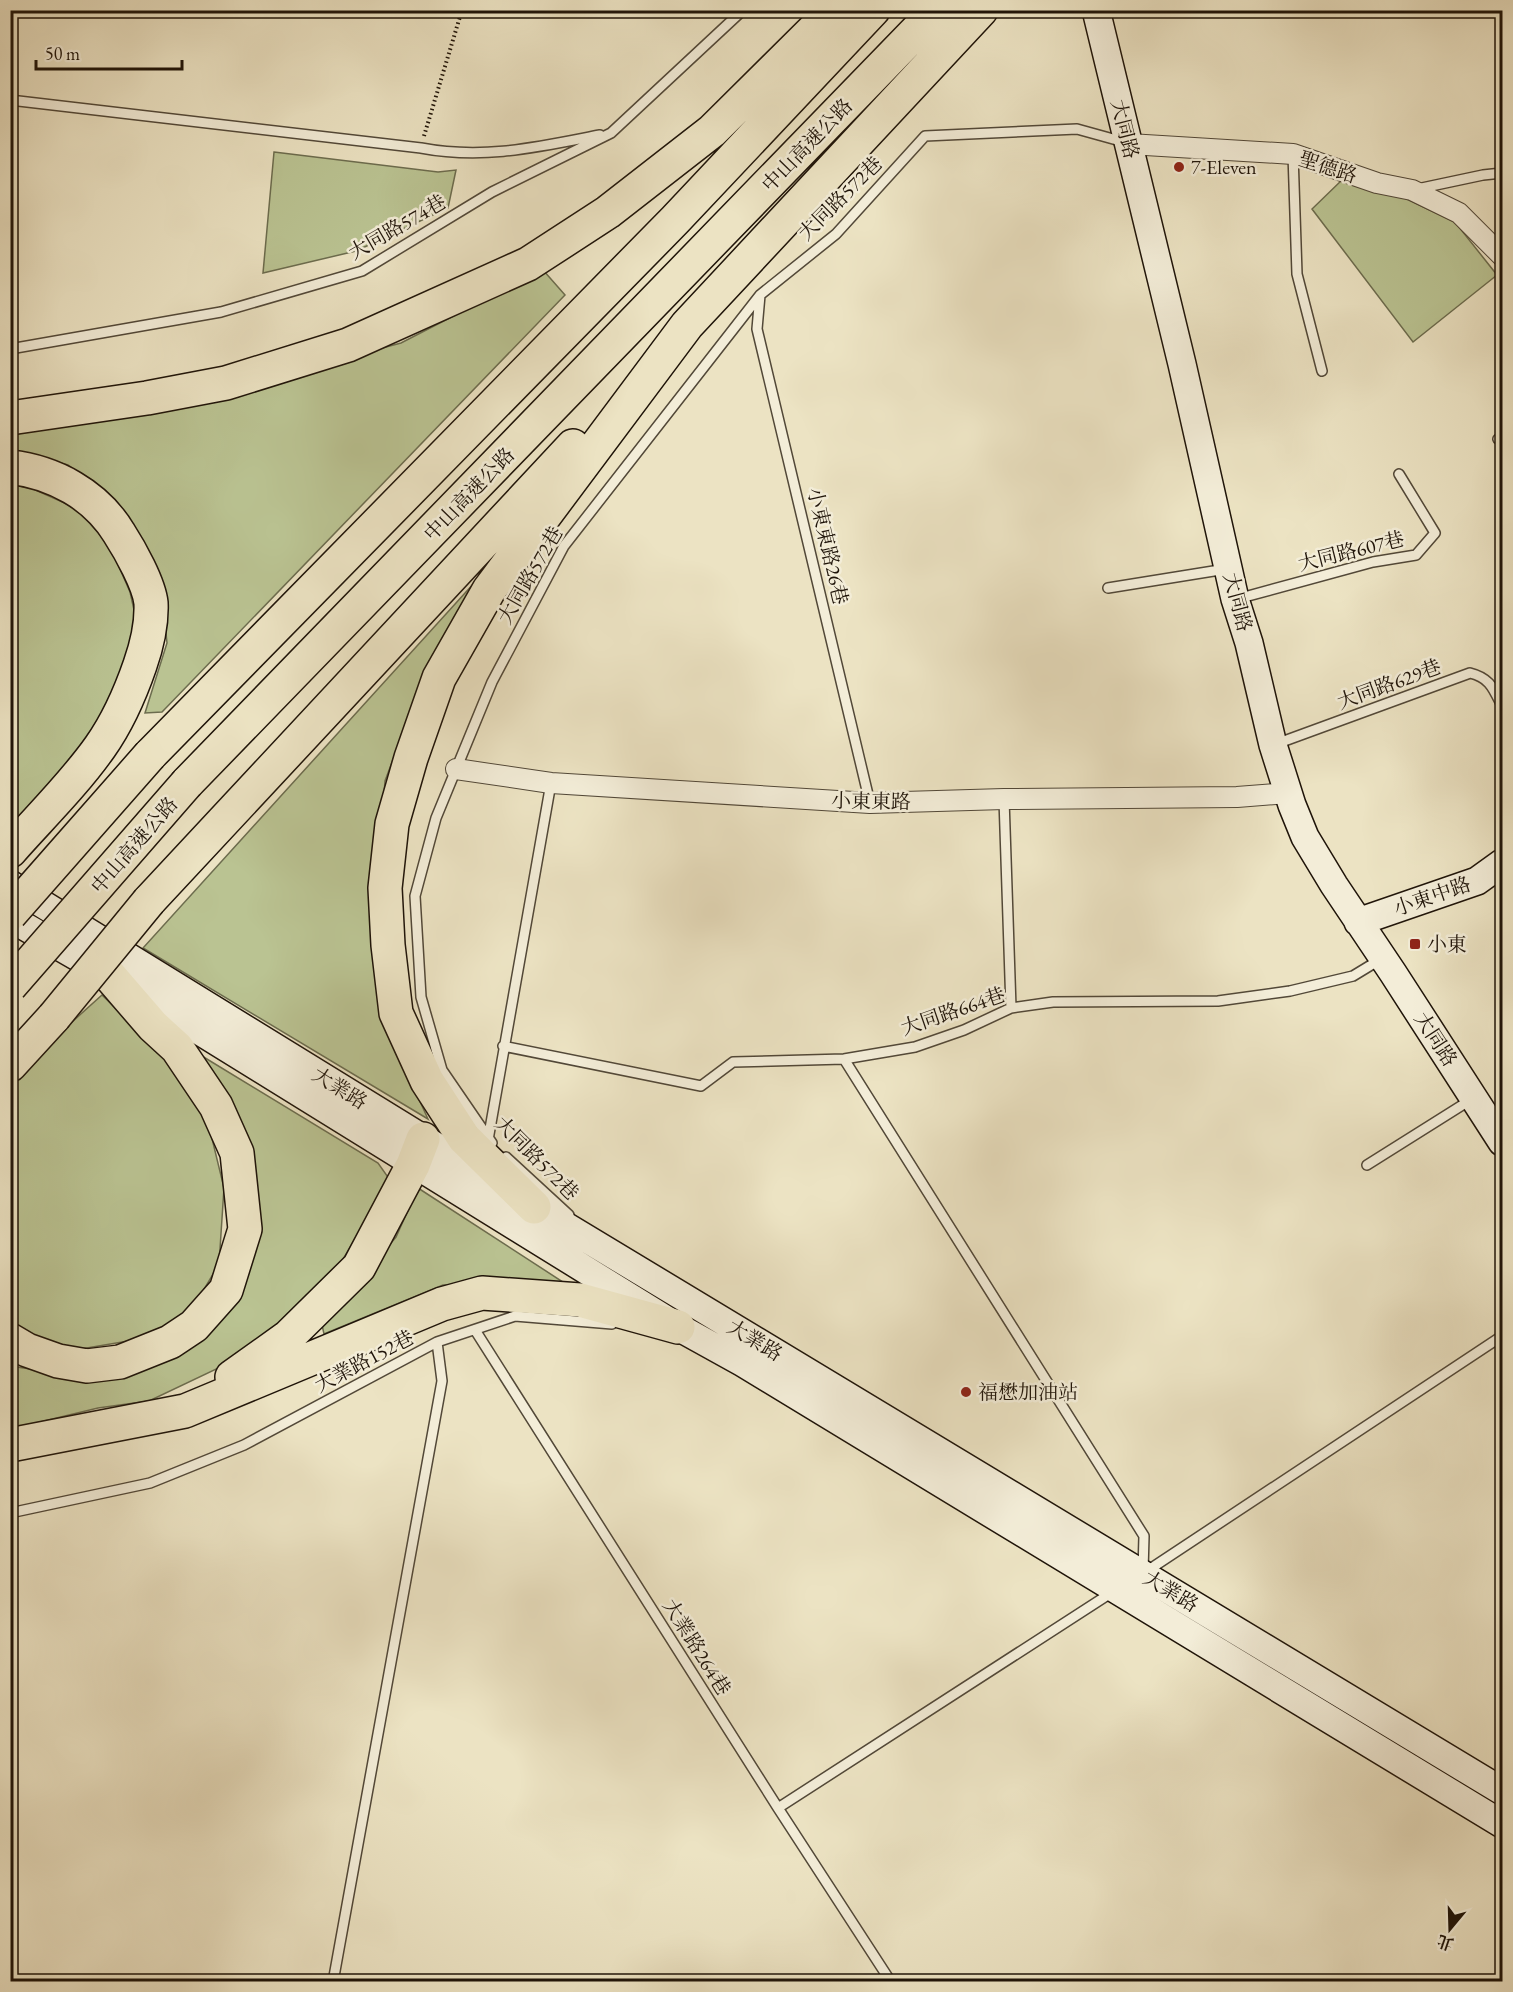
<svg xmlns="http://www.w3.org/2000/svg" width="1513" height="1992" viewBox="0 0 1513 1992" font-family="'EB Garamond','Noto Serif TC',serif">
<style>
.green{fill:#bac392;stroke:#6c6c4e;stroke-width:1.5}
.lines{fill:none;stroke-linecap:round;stroke-linejoin:round}
.lane-casing{stroke:#524838;stroke-width:12}
.street-casing{stroke:#524838;stroke-width:22}
.secondary-casing{stroke:#1f1409;stroke-width:30}
.highway-casing{stroke:#1f1409;stroke-width:36}
.path{stroke:#1f1409;stroke-width:4;stroke-dasharray:1.5 3;stroke-linecap:butt}
.lane{stroke:#f3edd8;stroke-width:9}
.street{stroke:#f3edd8;stroke-width:20}
.secondary{stroke:#f3edd8;stroke-width:27}
.highway{stroke:#ece3c3;stroke-width:33}
.highway-bridge-casing{stroke:#1f1409;stroke-width:36;stroke-linecap:butt}
.highway-bridge{stroke:#ece3c3;stroke-width:33}
.poi-dot{fill:#8f2418;stroke:#f3edd8;stroke-width:2}
.labels{text-anchor:middle;stroke-width:5;stroke-linejoin:round;paint-order:stroke}
.street-label{font-size:20px;fill:#1f1409;stroke:#f3edd8}
.poi-label{font-size:20px;fill:#1f1409;stroke:#f3edd8;text-anchor:start}
</style>
<rect width="100%" height="100%" fill="#ece3c3"/>
<filter id="stains"><feTurbulence type="fractalNoise" baseFrequency=".00333" numOctaves="4"/><feColorMatrix values="0 0 0 0 .2 0 0 0 0 .09 0 0 0 0 .02 0 0 0 .5 -.17"/></filter>
<radialGradient id="worn" r=".72"><stop offset=".6" stop-color="#630" stop-opacity="0"/><stop offset="1" stop-color="#630" stop-opacity=".3"/></radialGradient>
<path class="green" d="M274,152L438,172L456,170L448,208L356,251L263,273Z
M1345,177L1392,192L1455,222L1497,275L1413,342L1312,209Z
M543,270L565,295L162,712L145,713L167,643L162,596L144,552L111,497L68,465L11,449V433L141,412L401,343Z
M11,485L31,488L76,508L110,546L130,592L139,632L105,727L11,838Z
M485,571L422,682L385,781L376,902L396,1049L428,1119L143,948Z
M102,995L177,1068L208,1122L224,1188L219,1264L193,1308L146,1338L75,1350L11,1328V1087L33,1057Z
M197,1053L378,1163L390,1180L342,1261L248,1354L149,1401L98,1408L11,1429L10,1361L17,1367L86,1377L160,1358L255,1250Z
M418,1188L566,1284L443,1285L324,1334L322,1325L396,1237Z"/>
<g class="lines">
<defs>
<path id="lane" d="M10,100L421,148C484,160 538,147 600,135
M1293,154L1297,274L1322,371
M1417,189L1483,175L1502,173
M760,295L757,329L870,803
M10,349L221,312L362,271L492,192L611,133L743,10
M1498,439L1502,438
M1108,588L1226,569
M1501,594L1502,593
M1237,599L1373,562L1416,555L1435,533L1399,474
M1276,744L1470,673C1490,678 1493,688 1502,706
M1004,799L1011,1008
M503,1046L701,1086L733,1062L844,1059L915,1047L964,1030L1011,1008L1053,1002L1218,1001L1290,991L1353,976L1381,959
M844,1059L1144,1536L1143,1571
M488,1140L551,783
M492,1143L442,1070L421,997L415,896L436,818L492,682L564,546L760,295L836,234L925,136L1077,129L1124,142
M506,1157L569,1215
M1367,1165L1472,1099
M475,1330L778,1808L891,1982
M10,1513L150,1483L244,1445L437,1342L515,1316L612,1324
M1147,1571L1502,1336
M778,1808L1114,1591
M333,1982L442,1381L437,1342"/>
<path id="street" d="M1129,144L1293,154L1377,183L1412,190L1459,213L1502,256
M456,769L551,783L870,803L1004,799L1237,797L1288,793"/>
<path id="secondary" d="M1096,10L1182,364L1235,599L1249,643L1273,745L1292,805L1305,837L1334,885L1393,973L1502,1142
M10,884L534,1207L1502,1791
M10,918L109,975L678,1327L743,1363L1502,1824
M1358,922L1477,881L1502,863"/>
<path id="highway" d="M10,418L147,398L226,383L348,345L528,264L608,212L712,131L834,10
M10,467C54,472 96,495 119,533C130,550 149,584 151,603C152,625 147,645 140,665C130,694 117,723 100,747C74,784 40,817 10,851
M150,755L675,220L873,10
M187,783L937,10
M149,901L573,446
M10,1065L54,1017
M534,1207L464,1138L427,1081L396,1013L388,945L385,888L392,824L411,758L439,678L489,590L687,325L981,10
M10,1340L27,1350L58,1361L87,1366L120,1362L170,1342L194,1326L226,1290L245,1229L237,1153L216,1106L177,1048L153,1026L109,975
M232,1377L288,1337L359,1267L413,1165L423,1139
M10,1445L185,1411L442,1304L482,1293L580,1300L678,1327"/>
</defs>
<use href="#lane" class="lane-casing"/>
<use href="#street" class="street-casing"/>
<use href="#secondary" class="secondary-casing"/>
<use href="#highway" class="highway-casing"/>
<path class="path" d="M424,136L462,10"/>
<use href="#lane" class="lane"/>
<use href="#street" class="street"/>
<use href="#secondary" class="secondary"/>
<use href="#highway" class="highway"/>
<defs>
<path id="highway-bridge" d="M10,914L150,755
M10,986L187,783
M54,1017L149,901"/>
</defs>
<use href="#highway-bridge" class="highway-bridge-casing"/>
<use href="#highway-bridge" class="highway-bridge"/>
</g>
<g class="poi-dot">
<circle cx="1179" cy="167" r="6"/>
<rect x="1409" y="938" width="12" height="12" rx="3"/>
<circle cx="966" cy="1392" r="6"/>
</g>
<g class="labels">
<g class="street-label">
<text transform="translate(1125 129) rotate(76)" y="7">大同路</text>
<text transform="translate(807 145) rotate(-46)" y="7">中山高速公路</text>
<text transform="translate(1328 167) rotate(18)" y="7">聖德路</text>
<text transform="translate(840 198) rotate(-45)" y="7">大同路572巷</text>
<text transform="translate(397 227) rotate(-30)" y="7">大同路574巷</text>
<text transform="translate(469 494) rotate(-46)" y="7">中山高速公路</text>
<text transform="translate(828 546) rotate(77)" y="7">小東東路26巷</text>
<text transform="translate(1351 551) rotate(-14)" y="7">大同路607巷</text>
<text transform="translate(530 575) rotate(-60)" y="7">大同路572巷</text>
<text transform="translate(1238 602) rotate(75)" y="7">大同路</text>
<text transform="translate(1389 684) rotate(-20)" y="7">大同路629巷</text>
<text transform="translate(871 801) rotate(1)" y="7">小東東路</text>
<text transform="translate(134 845) rotate(-49)" y="7">中山高速公路</text>
<text transform="translate(1432 896) rotate(-19)" y="7">小東中路</text>
<text transform="translate(953 1011) rotate(-19)" y="7">大同路664巷</text>
<text transform="translate(1436 1039) rotate(57)" y="7">大同路</text>
<text transform="translate(340 1088) rotate(32)" y="7">大業路</text>
<text transform="translate(537 1158) rotate(45)" y="7">大同路572巷</text>
<text transform="translate(755 1340) rotate(31)" y="7">大業路</text>
<text transform="translate(364 1361) rotate(-28)" y="7">大業路152巷</text>
<text transform="translate(1171 1591) rotate(31)" y="7">大業路</text>
<text transform="translate(697 1647) rotate(58)" y="7">大業路264巷</text>
</g>
<g class="poi-label">
<text x="1191" y="174">7-Eleven</text>
<text x="1427" y="951">小東</text>
<text x="978" y="1399">福懋加油站</text>
</g>
</g>
<rect width="1513" height="1992" fill="none" stroke="#ece3c3" stroke-width="36"/>
<rect x="12" y="12" width="1489" height="1968" fill="none" stroke="#1f1409" stroke-width="3"/>
<rect x="18" y="18" width="1477" height="1956" fill="none" stroke="#1f1409" stroke-width="1.5"/>
<g transform="translate(1450 1929) rotate(199)" stroke="#f3edd8" stroke-width="4.5" paint-order="stroke">
<path d="M0-4.5L10 22L0 15L-10 22Z" fill="#1f1409"/>
<text y="-9" font-size="16" font-weight="bold" text-anchor="middle" fill="#1f1409">北</text>
</g>
<path d="M36 60v9h146v-9" fill="none" stroke="#1f1409" stroke-width="3"/>
<text x="45" y="60" font-size="18" fill="#1f1409" stroke="#f3edd8" stroke-width="4.5" paint-order="stroke">50 m</text>
<rect width="100%" height="100%" filter="url(#stains)"/>
<rect width="100%" height="100%" fill="url(#worn)"/>
</svg>
